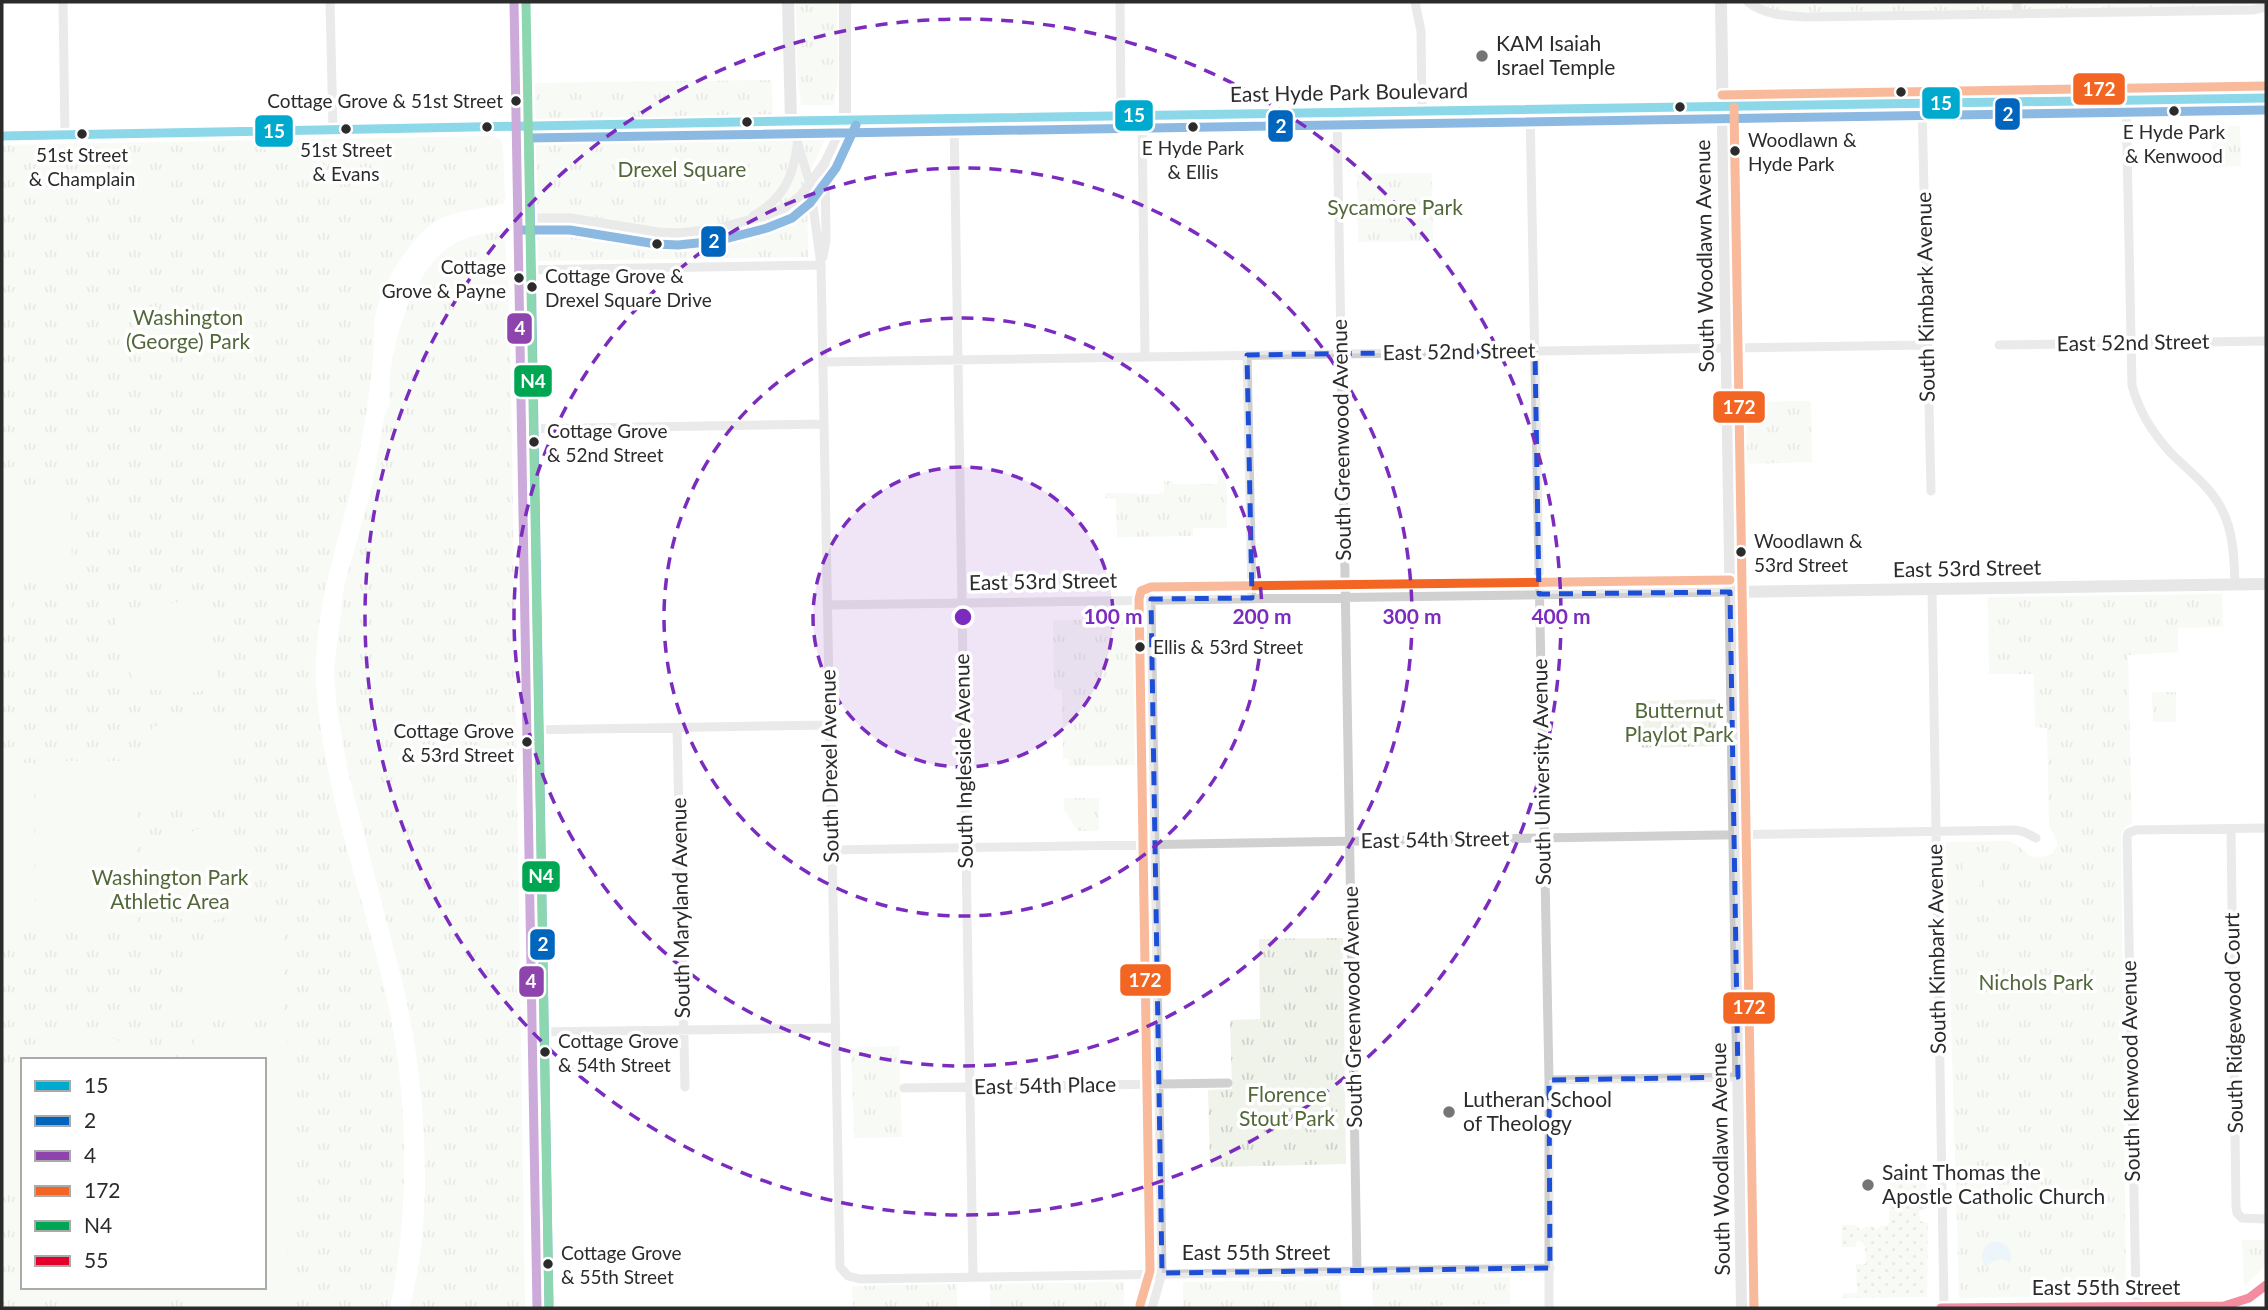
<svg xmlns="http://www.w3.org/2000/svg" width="2268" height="1310" viewBox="0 0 2268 1310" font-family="Lato,sans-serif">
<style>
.grass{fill:url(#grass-tufts);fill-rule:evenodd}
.garden{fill:url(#garden-dots)}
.pitch{fill:#f0f3ea}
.water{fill:#d4e8f2}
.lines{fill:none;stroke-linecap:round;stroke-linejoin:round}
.street{stroke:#d0d0d0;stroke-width:9}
.secondary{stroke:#c9c9c9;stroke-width:12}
.bus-1-casing{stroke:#fff;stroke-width:14}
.bus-2-casing{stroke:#fff;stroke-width:14}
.bus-3-casing{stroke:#fff;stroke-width:14}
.bus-4-casing{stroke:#fff;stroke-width:14}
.bus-5-casing{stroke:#fff;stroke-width:14}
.bus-6-casing{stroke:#fff;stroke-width:14}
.bus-1{stroke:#00a9ce;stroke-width:9}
.bus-2{stroke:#0065bd;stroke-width:9}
.bus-3{stroke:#8e44ad;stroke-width:9}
.bus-4{stroke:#f26522;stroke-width:9}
.bus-5{stroke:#00a651;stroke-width:9}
.bus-6{stroke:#e4002b;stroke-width:9}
.marked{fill:none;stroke:#1d4ed8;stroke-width:5;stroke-dasharray:14 9;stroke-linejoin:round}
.ring{fill:none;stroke:#7b2cbf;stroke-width:3.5;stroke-dasharray:12 9}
.poi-dot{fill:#757575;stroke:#fff;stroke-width:2.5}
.bus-dot{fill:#2b2b2b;stroke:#fff;stroke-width:2.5}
.labels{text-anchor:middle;stroke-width:7;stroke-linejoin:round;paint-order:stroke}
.bus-label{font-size:19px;fill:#2b2b2b;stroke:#fff;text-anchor:start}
.poi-label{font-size:21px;fill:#2b2b2b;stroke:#fff;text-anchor:start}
.street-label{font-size:21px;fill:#2b2b2b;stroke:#fff}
.park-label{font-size:21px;fill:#526838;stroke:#fff}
.centre{fill:#7b2cbf;stroke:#fff;stroke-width:3.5}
.ring-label{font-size:21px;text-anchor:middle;font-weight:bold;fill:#7b2cbf;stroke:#fff;stroke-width:7;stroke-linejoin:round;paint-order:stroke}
.line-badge{stroke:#fff;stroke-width:2.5}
.badge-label{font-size:19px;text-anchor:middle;font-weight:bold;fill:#fff}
</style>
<defs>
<pattern id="grass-tufts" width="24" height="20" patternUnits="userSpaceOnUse" patternTransform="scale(1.75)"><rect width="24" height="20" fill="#f0f3ea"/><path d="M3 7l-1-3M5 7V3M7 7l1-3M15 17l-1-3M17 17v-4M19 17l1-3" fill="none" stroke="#ced0c9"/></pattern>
<pattern id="garden-dots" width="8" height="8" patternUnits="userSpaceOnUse" patternTransform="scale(1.75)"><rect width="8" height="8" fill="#f0f3ea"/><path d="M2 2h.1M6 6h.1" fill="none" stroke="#ced0c9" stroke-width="1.8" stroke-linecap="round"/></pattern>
</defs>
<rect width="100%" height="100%" fill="#fff"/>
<path class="grass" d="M796,2H837L838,75L834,105H801L797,73Z
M1754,2H2266V4L2260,6L1816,12L1773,10Z
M772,80L773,131H829L807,178L808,257L537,261L535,83Z
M2212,126H2240L2241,166L2213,167Z
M493,136L501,140L503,145L505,200L503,204C460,214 438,208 409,248C395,265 381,290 376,312C373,327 374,344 373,359C370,391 365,423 359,454C343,534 309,612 317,695C326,799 364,898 387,999C409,1101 410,1206 390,1308H2V145ZM23,1060H264V1287H23Z
M1432,173L1433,241L1358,242L1357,174Z
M496,232H502L505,238L510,323L525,1308H409C436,1217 425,1082 404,989L348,772L337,710L334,670L344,587L372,486L385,413L390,405C391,400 388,395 389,389C391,344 412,269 454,244C467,236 481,234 496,232Z
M1811,401L1812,462L1742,464L1741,402Z
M1217,475H1226L1227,528H1193V536L1117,537L1116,499L1105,498V493L1158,494L1164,492V481H1172L1173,484H1217Z
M2222,594L2223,627L2178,628V652L2128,655L2132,823L2125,827L2121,833L2126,1296L1959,1298L1946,842L2007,841C2027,845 2025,866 2052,854L2058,845L2049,824L2047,728L2035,727L2034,674H1989L1988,597Z
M1134,619L1136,765L1069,766V759H1063L1062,690L1054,689L1053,620Z
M2152,692H2176V722H2153Z
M1716,699L1717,746L1642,748L1641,701Z
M1064,798H1099V831H1078L1064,810Z
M1343,938L1346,1164L1210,1167L1208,1090L1232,1089L1230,1020L1260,1019L1259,939Z
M899,1046L902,1137L854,1138L851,1048Z
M2242,1240H2266V1265L2244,1287Z
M1510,1277V1304L1373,1307L1372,1279Z
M1340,1280L1341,1307L1183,1308V1282Z
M1124,1282V1308H990V1284Z
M957,1284V1308H853L852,1286Z"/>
<path class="garden" d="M1890,1167H1923V1170H1926L1927,1209L1919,1212L1920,1221L1928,1223L1927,1297L1843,1298V1293H1857L1856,1264H1866L1865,1247L1861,1241H1857L1855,1247H1842V1225H1856L1860,1230L1865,1227L1872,1226L1876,1230L1881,1226L1889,1225Z"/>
<path class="pitch" d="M166,178L167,214H150V179Z
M129,179H145L146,214L130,215Z
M66,491L71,494L72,582L27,583L9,576L10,622H2V492Z
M202,599L207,601L220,688L175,695L136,685L121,655L114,611Z
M185,716H230L229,804L226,808L138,809L137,763L153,727Z
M37,761H136L137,925L38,926Z
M2,763H34L35,927L2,928Z
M221,820L226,821L260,901L218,920L179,919L156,894L139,853Z
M2000,856V892H1984L1983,857Z
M1962,857H1979V892H1963Z
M239,926H284L283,1014L280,1018L192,1019L191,973L207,937Z
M282,1028L287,1031L288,1119L264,1120V1060H194V1029Z
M84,1032C107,1036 132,1041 149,1060H23V1202L8,1188L2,1178V1078C17,1047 52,1037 84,1032Z
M264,1136H288V1224L285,1228L264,1229Z
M264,1242H282L287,1245L288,1308H202L195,1287H264Z
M73,1294H134L173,1308H73Z"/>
<path class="water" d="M1992,1242C2007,1241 2013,1250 2010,1263C2001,1257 1994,1259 1986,1267C1979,1257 1982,1247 1992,1242Z"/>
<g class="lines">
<path class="street" d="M63,2L65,135
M330,2L333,129
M1120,2L1121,116
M1415,2L1421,31L1422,112
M1748,2C1764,15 1786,16 1807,17L2253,10L2266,7
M2017,2V13
M2126,100L2132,385C2138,409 2152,432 2169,451C2186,469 2207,483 2220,506C2234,531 2234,557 2235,585
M1922,104L1931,491
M1530,110L1549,1080V1308
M1337,113L1357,1271
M1142,116L1145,357
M954,119L973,1277
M791,121L810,184L821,265L840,1267L848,1276L860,1279L1550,1268
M753,216C783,199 793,178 797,146
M519,218H571L658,232L678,233L714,229L764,216L786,207L801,195L825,162
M823,257L826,240L825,162L845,120
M520,270L821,265
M1999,345L2266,341
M1247,355L1252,598
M823,362L1927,345
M523,429L824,424
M1932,589L1944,1308
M1151,599L1162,1273L1152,1308
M827,605L1730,592
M677,728L685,1087
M527,730L830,725
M2231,829L2236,1206L2237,1213L2242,1218L2266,1219
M832,850L2016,830L2024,832L2036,838
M532,1032L835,1028
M1549,1080L1738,1077
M904,1088L1228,1083
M2139,1308L2136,1297L2127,837L2128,833L2136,830L2266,828"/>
<path class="secondary" d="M514,2L537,1308
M788,2L791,121
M845,2V120
M1721,2L1742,1308
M2,136L791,121L2266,98
M1730,592L2266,584
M1941,1308L2224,1306L2249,1298L2266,1285"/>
<defs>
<path id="bus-1" d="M2,136L791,121L2266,98"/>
<path id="bus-2" d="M519,230H570L656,244L678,245L717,241L767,228L792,218L810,203L836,168L856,125
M549,1308L529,138L2266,110"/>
<path id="bus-3" d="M514,2L537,1308"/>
<path id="bus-4" d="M1722,95L2266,86
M1734,107L1754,1308
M1140,1305L1150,1271L1139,599L1141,591L1151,587L1730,580"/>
<path id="bus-5" d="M526,2L549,1308"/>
<path id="bus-6" d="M1941,1308L2224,1306L2249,1298L2266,1285"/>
</defs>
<use href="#bus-1" class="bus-1-casing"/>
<use href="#bus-2" class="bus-2-casing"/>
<use href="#bus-3" class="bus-3-casing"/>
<use href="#bus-4" class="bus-4-casing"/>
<use href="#bus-5" class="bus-5-casing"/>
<use href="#bus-6" class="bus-6-casing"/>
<use href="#bus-1" class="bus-1"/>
<use href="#bus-2" class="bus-2"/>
<use href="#bus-3" class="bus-3"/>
<use href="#bus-4" class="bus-4"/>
<use href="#bus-5" class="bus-5"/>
<use href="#bus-6" class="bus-6"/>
</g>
<path d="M0 0H2268V1310H0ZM1522,351H1535L1539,594L1730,592L1738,1077L1549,1080L1550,1268L1162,1273L1151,599L1252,598L1247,355Z" fill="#fff" fill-opacity=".55" fill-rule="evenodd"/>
<path class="marked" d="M1522,351H1535L1539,594L1730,592L1738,1077L1549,1080L1550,1268L1162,1273L1151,599L1252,598L1247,355Z"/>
<circle cx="963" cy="617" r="150" fill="#7b2cbf" fill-opacity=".12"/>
<g class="ring">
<circle cx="963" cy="617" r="150"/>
<circle cx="963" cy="617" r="299"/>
<circle cx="963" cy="617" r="449"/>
<circle cx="963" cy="617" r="598"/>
</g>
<g class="poi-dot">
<circle cx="1482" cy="56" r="7"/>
<circle cx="1449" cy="1112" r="7"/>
<circle cx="1868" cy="1185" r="7"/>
</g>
<g class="bus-dot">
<circle cx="1901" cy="92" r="6"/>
<circle cx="516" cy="101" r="6"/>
<circle cx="1680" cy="107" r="6"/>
<circle cx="2174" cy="111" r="6"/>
<circle cx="747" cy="122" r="6"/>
<circle cx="487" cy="127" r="6"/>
<circle cx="1193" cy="127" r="6"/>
<circle cx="346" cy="129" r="6"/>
<circle cx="82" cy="134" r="6"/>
<circle cx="1735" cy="151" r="6"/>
<circle cx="657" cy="244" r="6"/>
<circle cx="519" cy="278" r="6"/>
<circle cx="532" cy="287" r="6"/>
<circle cx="534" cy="442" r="6"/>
<circle cx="1741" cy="552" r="6"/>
<circle cx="1140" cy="647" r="6"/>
<circle cx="527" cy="742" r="6"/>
<circle cx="545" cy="1052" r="6"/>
<circle cx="548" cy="1264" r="6"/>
</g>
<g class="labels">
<g class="bus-label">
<text x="503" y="108" text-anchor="end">Cottage Grove &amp; 51st Street</text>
<text x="2174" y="139" text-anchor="middle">E Hyde Park<tspan x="2174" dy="24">&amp; Kenwood</tspan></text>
<text x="1748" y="147">Woodlawn &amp;<tspan x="1748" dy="24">Hyde Park</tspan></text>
<text x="1193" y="155" text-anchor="middle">E Hyde Park<tspan x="1193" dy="24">&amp; Ellis</tspan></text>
<text x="346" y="157" text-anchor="middle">51st Street<tspan x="346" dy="24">&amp; Evans</tspan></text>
<text x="82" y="162" text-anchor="middle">51st Street<tspan x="82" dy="24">&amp; Champlain</tspan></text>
<text x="506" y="274" text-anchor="end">Cottage<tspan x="506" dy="24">Grove &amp; Payne</tspan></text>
<text x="545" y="283">Cottage Grove &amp;<tspan x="545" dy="24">Drexel Square Drive</tspan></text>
<text x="547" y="438">Cottage Grove<tspan x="547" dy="24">&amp; 52nd Street</tspan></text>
<text x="1754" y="548">Woodlawn &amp;<tspan x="1754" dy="24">53rd Street</tspan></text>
<text x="1153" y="654">Ellis &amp; 53rd Street</text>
<text x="514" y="738" text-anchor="end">Cottage Grove<tspan x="514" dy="24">&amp; 53rd Street</tspan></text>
<text x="558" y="1048">Cottage Grove<tspan x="558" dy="24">&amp; 54th Street</tspan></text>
<text x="561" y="1260">Cottage Grove<tspan x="561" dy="24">&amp; 55th Street</tspan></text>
</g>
<g class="poi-label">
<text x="1496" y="51">KAM Isaiah<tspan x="1496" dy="24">Israel Temple</tspan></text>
<text x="1463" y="1107">Lutheran School<tspan x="1463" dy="24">of Theology</tspan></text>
<text x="1882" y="1180">Saint Thomas the<tspan x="1882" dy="24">Apostle Catholic Church</tspan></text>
</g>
<g class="street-label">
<text transform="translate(1349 93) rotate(-1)" y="7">East Hyde Park Boulevard</text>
<text transform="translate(1705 256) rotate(-91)" y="7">South Woodlawn Avenue</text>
<text transform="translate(1926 297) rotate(-91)" y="7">South Kimbark Avenue</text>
<text transform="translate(2133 343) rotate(-1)" y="7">East 52nd Street</text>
<text transform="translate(1459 352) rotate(-1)" y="7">East 52nd Street</text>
<text transform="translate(1342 440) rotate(-91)" y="7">South Greenwood Avenue</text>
<text transform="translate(1967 569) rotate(-1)" y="7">East 53rd Street</text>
<text transform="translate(1043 582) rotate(-1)" y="7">East 53rd Street</text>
<text transform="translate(964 761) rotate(-91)" y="7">South Ingleside Avenue</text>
<text transform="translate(830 766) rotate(-91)" y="7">South Drexel Avenue</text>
<text transform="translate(1542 772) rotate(-91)" y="7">South University Avenue</text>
<text transform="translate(1435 840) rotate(-1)" y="7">East 54th Street</text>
<text transform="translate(681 908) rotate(-91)" y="7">South Maryland Avenue</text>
<text transform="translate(1937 949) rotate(-91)" y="7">South Kimbark Avenue</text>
<text transform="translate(1353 1007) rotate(-91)" y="7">South Greenwood Avenue</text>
<text transform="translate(2234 1023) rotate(-91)" y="7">South Ridgewood Court</text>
<text transform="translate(2131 1071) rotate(-91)" y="7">South Kenwood Avenue</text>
<text transform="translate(1045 1086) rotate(-1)" y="7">East 54th Place</text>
<text transform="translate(1721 1159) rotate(-91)" y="7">South Woodlawn Avenue</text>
<text x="1256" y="1260">East 55th Street</text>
<text x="2106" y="1295">East 55th Street</text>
</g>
<g class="park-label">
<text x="682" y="177">Drexel Square</text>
<text x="1395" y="215">Sycamore Park</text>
<text x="188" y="325">Washington<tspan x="188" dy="24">(George) Park</tspan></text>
<text x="1679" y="718">Butternut<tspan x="1679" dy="24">Playlot Park</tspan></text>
<text x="170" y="885">Washington Park<tspan x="170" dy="24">Athletic Area</tspan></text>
<text x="2036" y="990">Nichols Park</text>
<text x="1287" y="1102">Florence<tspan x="1287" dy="24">Stout Park</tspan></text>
</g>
</g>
<circle cx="963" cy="617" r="10" class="centre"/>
<g class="ring-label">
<text x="1113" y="624">100 m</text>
<text x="1262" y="624">200 m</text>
<text x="1412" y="624">300 m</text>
<text x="1561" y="624">400 m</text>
</g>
<g class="line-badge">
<rect x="2072" y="72" width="54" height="34" rx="7" fill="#f26522"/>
<rect x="1921" y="86" width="40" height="34" rx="7" fill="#00a9ce"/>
<rect x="1994" y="97" width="27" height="34" rx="7" fill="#0065bd"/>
<rect x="1114" y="99" width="40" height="33" rx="7" fill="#00a9ce"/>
<rect x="1267" y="109" width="27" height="34" rx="7" fill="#0065bd"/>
<rect x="254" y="114" width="40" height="34" rx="7" fill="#00a9ce"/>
<rect x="700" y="225" width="27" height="33" rx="7" fill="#0065bd"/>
<rect x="506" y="312" width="27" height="33" rx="7" fill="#8e44ad"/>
<rect x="513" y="364" width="40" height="34" rx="7" fill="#00a651"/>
<rect x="1712" y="390" width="54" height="34" rx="7" fill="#f26522"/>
<rect x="521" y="860" width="40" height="33" rx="7" fill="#00a651"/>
<rect x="529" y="928" width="27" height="33" rx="7" fill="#0065bd"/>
<rect x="1119" y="963" width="53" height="34" rx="7" fill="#f26522"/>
<rect x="518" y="965" width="27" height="33" rx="7" fill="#8e44ad"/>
<rect x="1722" y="991" width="54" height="34" rx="7" fill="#f26522"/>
</g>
<g class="badge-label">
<text x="2099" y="96">172</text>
<text x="1941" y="110">15</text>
<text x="2008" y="121">2</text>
<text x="1134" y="122">15</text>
<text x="1281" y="133">2</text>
<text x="274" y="138">15</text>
<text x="714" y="248">2</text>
<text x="520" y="335">4</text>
<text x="533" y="388">N4</text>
<text x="1739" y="414">172</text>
<text x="541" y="883">N4</text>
<text x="543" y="951">2</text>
<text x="1145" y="987">172</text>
<text x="531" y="988">4</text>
<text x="1749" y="1014">172</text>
</g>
<rect width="2268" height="1310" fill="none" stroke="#2b2b2b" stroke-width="7"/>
<rect x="21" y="1058" width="245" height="231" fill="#ffffff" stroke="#aaaaaa" stroke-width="2"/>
<rect x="35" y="1081" width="35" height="10" fill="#00a9ce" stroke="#aaaaaa" stroke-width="2"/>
<text x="84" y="1093" font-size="21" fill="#2b2b2b">15</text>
<rect x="35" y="1116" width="35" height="10" fill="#0065bd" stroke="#aaaaaa" stroke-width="2"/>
<text x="84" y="1128" font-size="21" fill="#2b2b2b">2</text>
<rect x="35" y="1151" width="35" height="10" fill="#8e44ad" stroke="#aaaaaa" stroke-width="2"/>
<text x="84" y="1163" font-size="21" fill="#2b2b2b">4</text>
<rect x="35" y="1186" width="35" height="10" fill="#f26522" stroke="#aaaaaa" stroke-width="2"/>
<text x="84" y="1198" font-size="21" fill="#2b2b2b">172</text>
<rect x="35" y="1221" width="35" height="10" fill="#00a651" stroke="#aaaaaa" stroke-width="2"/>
<text x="84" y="1233" font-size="21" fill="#2b2b2b">N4</text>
<rect x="35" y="1256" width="35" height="10" fill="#e4002b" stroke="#aaaaaa" stroke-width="2"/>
<text x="84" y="1268" font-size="21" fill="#2b2b2b">55</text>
</svg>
